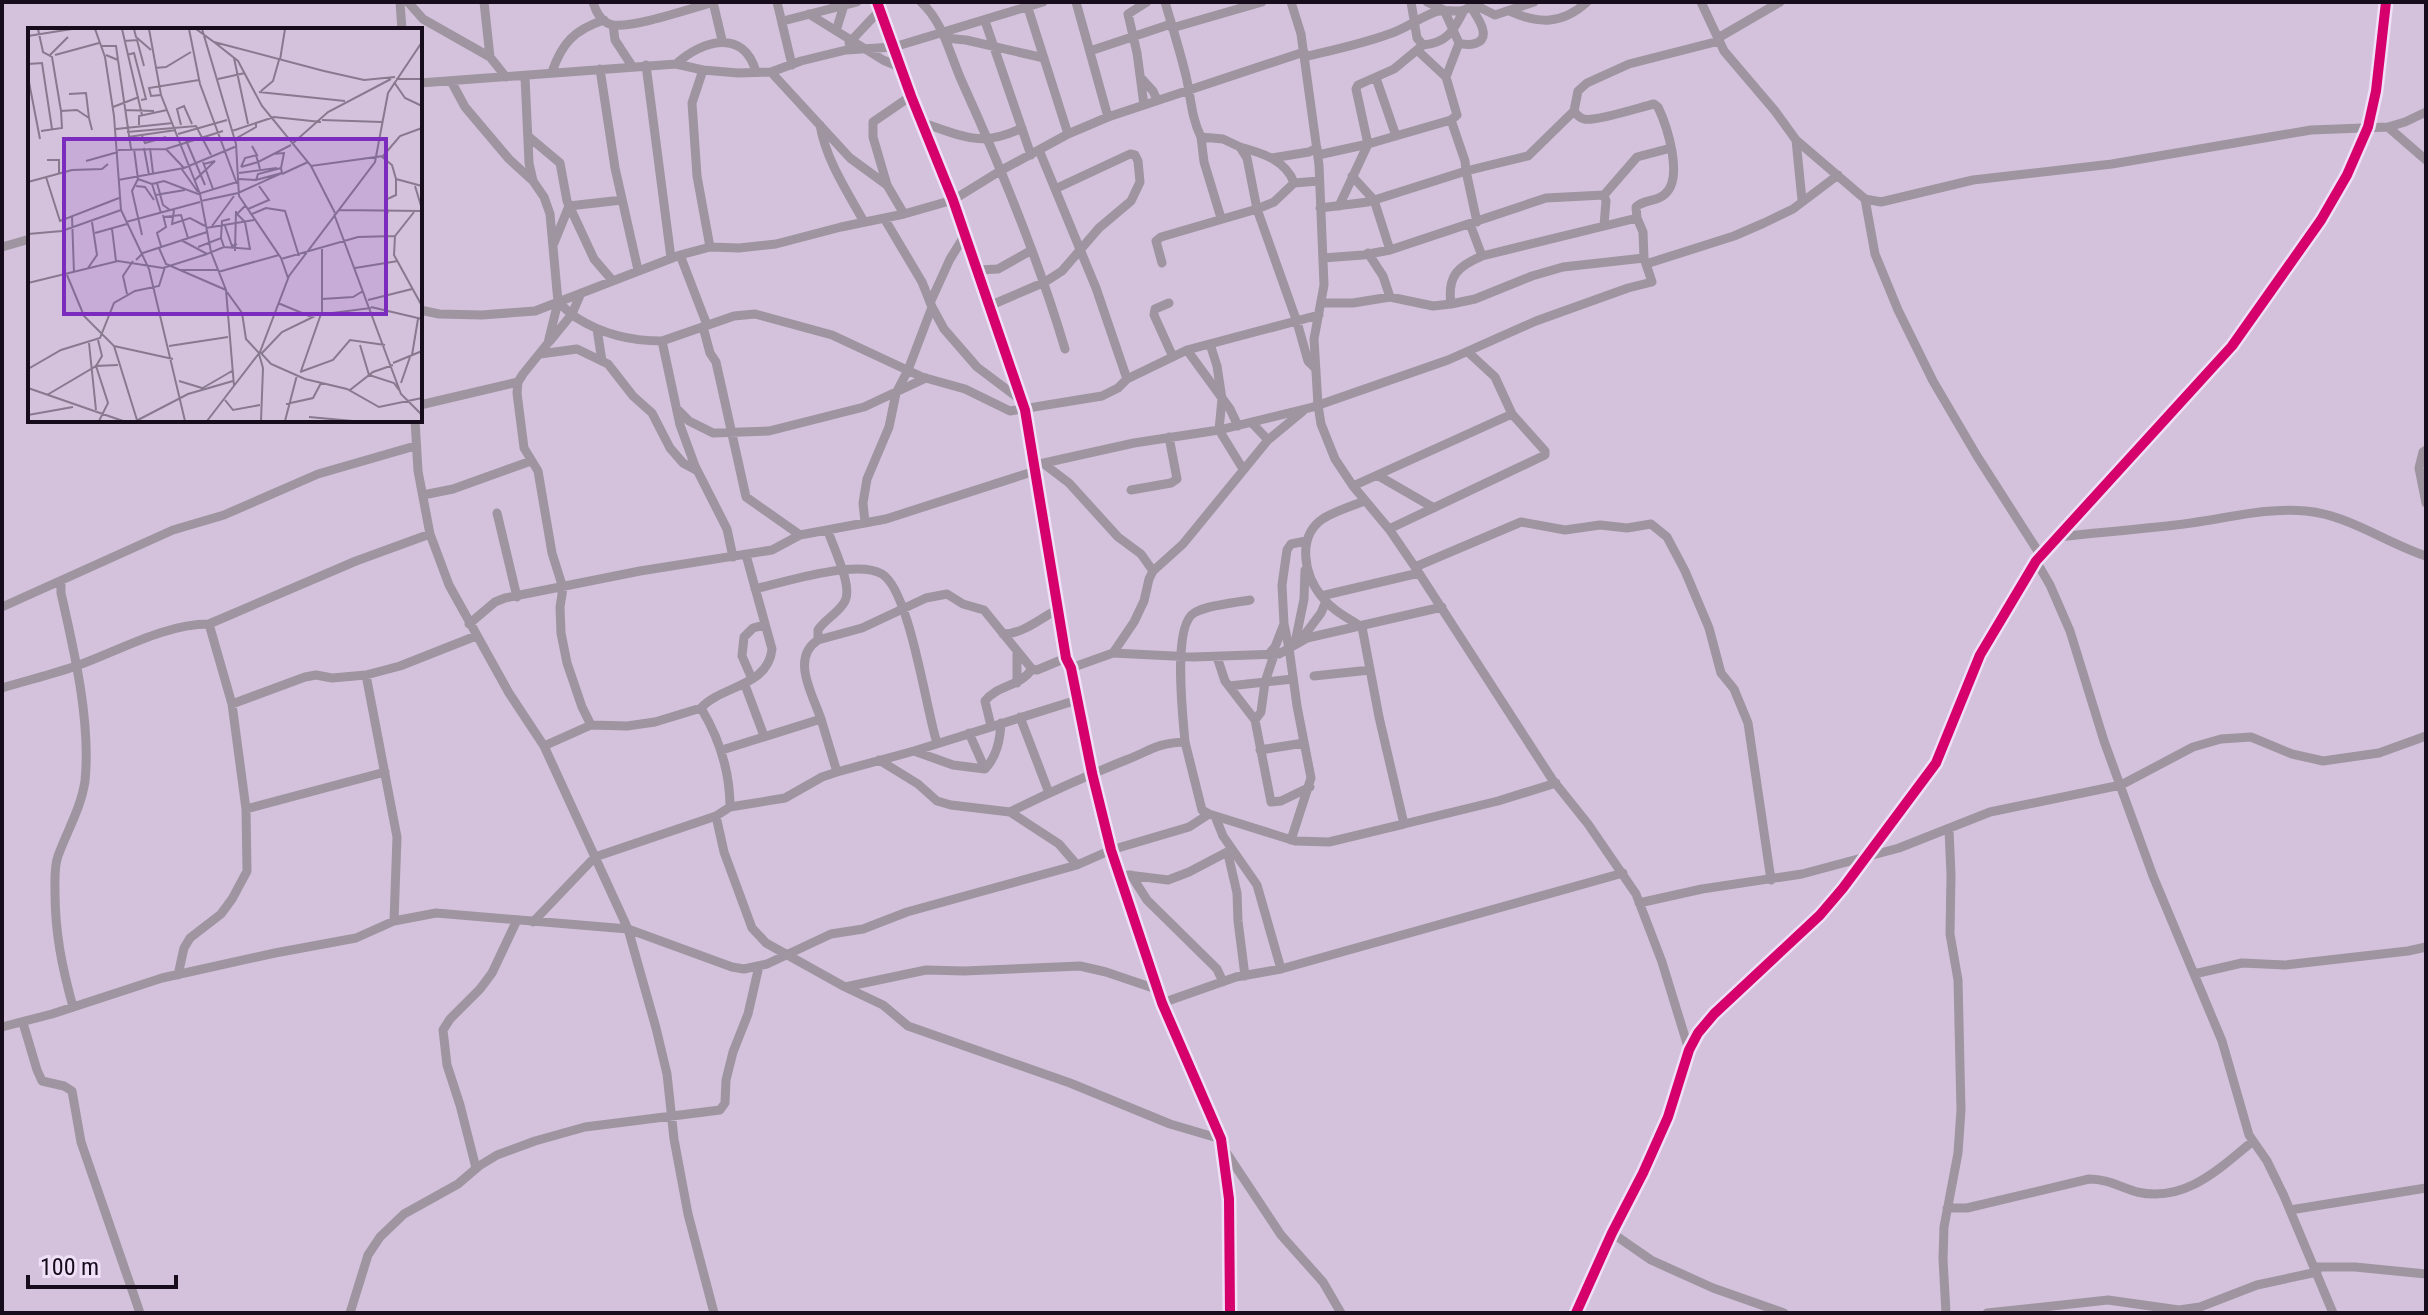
<svg xmlns="http://www.w3.org/2000/svg" width="2428" height="1315" viewBox="0 0 2428 1315" font-family="'Roboto Condensed',sans-serif">
<style>
.lines{fill:none;stroke-linecap:round;stroke-linejoin:round}
.minor{stroke:#9e95a1;stroke-width:9}
.tertiary{stroke:#9e95a1;stroke-width:11}
.cycleway-casing{stroke:#efdff7;stroke-width:15}
.cycleway{stroke:#d6006c;stroke-width:10}
.inset-road{fill:none;stroke:#88798f;stroke-width:2}
.view{fill:#7b2cbf;fill-opacity:0.15;stroke:#7b2cbf;stroke-width:4}
.inset-edge{fill:none;stroke:#170c1c;stroke-width:4}
</style>
<rect width="100%" height="100%" fill="#d4c2dc"/>
<g class="lines">
<path class="minor" d="M400,2L402,30
M408,2L423,19L490,57
M484,2L490,57L506,77
M593,2C596,12 602,23 613,25C634,28 692,8 714,2
M713,2L722,40
M777,2L792,65
M877,2L911,96L953,200L1025,410L1066,658L1071,668L1092,773L1111,850L1162,1003L1221,1139L1229,1199L1230,1313
M921,2C944,23 950,56 963,84C1002,170 1038,258 1065,349
M1076,2L1108,117
M1165,2C1172,26 1180,51 1186,76C1191,97 1191,117 1201,137L1223,139L1240,147L1247,158L1257,209L1297,322L1308,361L1316,369
M1291,2L1301,34L1319,165L1324,285L1314,339L1318,405L1321,424L1335,459L1353,486L1389,529L1415,567L1552,779L1588,824L1636,894L1662,962L1689,1050
M1411,2L1417,38L1423,45C1446,43 1453,32 1463,12
M1427,2L1444,10L1459,43C1468,46 1486,45 1483,31C1482,23 1475,14 1471,7
M1701,2L1724,51L1775,111L1796,140L1865,199L1881,202L1973,180L2112,164L2311,130L2388,127L2405,122L2426,112
M1473,4L1495,15L1534,2
M1028,8L1068,134
M1509,11C1538,24 1562,25 1587,2
M809,14L883,60L902,68
M783,21L857,2
M985,21L1031,155
M613,25L615,40L632,66
M1172,28L1262,2
M836,31L844,5
M945,38L966,40L1044,58
M1718,38L1780,2
M849,43L880,10
M1090,51L1171,24
M1304,57C1333,50 1362,44 1389,34C1405,29 1419,18 1435,12C1449,7 1464,18 1473,2
M676,64C702,40 744,28 756,72
M646,65L671,258
M600,69L615,168L638,270
M703,70L692,103L697,176L710,247
M552,72C562,43 574,30 604,20
M771,72L850,158L887,185L904,214L953,200L1000,171L1068,134L1108,117L1304,52
M525,77L529,163L533,181L544,197L550,214L558,302C564,307 570,314 577,318C602,334 633,341 662,341L680,425L695,466L727,529L733,557
M1446,77L1459,43
M1376,78L1396,136
M1142,79L1153,91L1157,100
M451,81L465,107L509,159L533,181
M420,83L676,64L703,70L738,73L771,72L801,61L846,50L894,47L1043,2
M1144,105L1137,53L1128,14L1147,2
M1574,111C1576,114 1580,118 1584,119C1594,122 1641,107 1654,104L1658,107C1667,126 1684,178 1665,194C1657,202 1644,199 1636,207L1637,218
M923,123C963,136 981,148 1022,128
M820,125C826,160 847,191 864,222
M2388,127L2426,160
M529,137L560,163L567,201L594,259L612,280
M1201,137L1204,162L1221,218
M1796,140L1802,200
M1240,147C1262,153 1286,160 1294,183
M1039,150L1096,288L1127,379
M1318,155L1368,144L1356,89L1358,85L1394,69L1423,45
M1272,158L1309,152L1317,148
M1352,176L1374,200L1390,250
M887,185L873,137V122L911,96
M1604,195L1637,157L1671,148
M1865,199L1875,254L1898,310L1933,381L1977,456L2041,556
M1339,206L1368,144L1451,120L1457,115L1446,77L1417,50
M1320,208L1368,202L1466,171L1465,161L1451,120
M884,218L922,282L932,307L944,329L977,367L1022,401
M1477,222L1466,171L1528,156L1574,111L1578,91L1587,83L1629,64L1719,41
M1470,224L1482,256
M554,243L569,206L622,200
M2,247L30,239
M1368,253L1383,276L1390,297
M680,255L707,325
M1323,258L1363,255L1390,250L1546,198L1604,195L1606,201L1604,225
M1162,263L1156,241L1161,237L1257,209L1274,202L1294,183L1319,181
M1646,264L1734,236L1764,223L1793,209L1838,175
M977,270L998,269L1032,250
M558,302L548,343L523,374L518,382L517,393L524,448L538,471L552,553L563,588L560,607L561,633L567,663L582,707L591,725
M930,303L950,259L965,235
M1169,303L1155,309L1154,315L1173,357
M1321,303H1353L1390,297L1433,306L1451,304L1475,299L1532,276L1563,267L1644,258L1643,232L1637,218L1482,256C1458,266 1447,276 1451,304
M989,306L1045,282L1062,271L1099,228L1131,201L1140,182L1138,161L1135,155L1130,154L1055,189
M420,310L439,314L482,315L535,311L680,255L710,247L739,248L776,244L841,227L904,214
M703,327L710,353L716,362L746,497L800,535
M597,329L602,361
M550,341L572,314L581,293
M662,341L734,316L755,314L832,335L922,377L965,389L1010,411L1102,396L1118,388L1127,379L1187,350L1319,315
M1210,344L1217,366L1222,399L1219,430L1243,469
M1187,350L1230,409L1238,426
M540,354L577,349L608,364L633,396L652,413L670,448L683,463L696,470
M420,405L518,382
M677,409L689,421L713,433L769,431L864,407L926,378
M415,420L418,471L430,534L449,585L509,693L544,746L628,929L656,1028L667,1074L674,1139L688,1214L714,1313
M1252,423L1268,440
M2426,450L2423,452L2419,468L2426,503
M1044,464L1069,483L1118,537L1141,554L1153,571
M1035,465L1134,443L1219,430L1313,407L1448,360L1536,321L1628,288L1652,282L1644,258
M1377,475L1434,508
M1353,486L1512,414
M1131,490L1171,483L1177,479L1169,437
M423,495L453,489L531,461
M497,513L517,597
M865,522L863,503L867,479L889,427L896,393L908,370L932,307
M1389,529L1545,455V451L1512,414L1495,377L1468,352
M828,531C833,547 853,586 845,601C839,613 825,619 818,630V640L862,628L926,598L947,594L963,604L984,610L1032,669L1037,670L1066,658
M2057,537C2102,532 2146,529 2191,523C2228,518 2269,507 2306,511C2349,515 2386,543 2426,556
M2036,561L2050,585L2070,631L2104,741L2153,876L2222,1041L2249,1135L2267,1161L2284,1196L2333,1313
M1415,567L1521,522L1565,530L1600,525L1627,528L1651,524L1667,537L1685,571L1709,628L1721,673L1734,689L1748,723L1771,880
M61,582V593C74,651 91,721 85,781C81,808 67,831 58,856C54,867 55,880 55,892C55,933 62,967 73,1007
M755,589C784,582 857,559 882,574C910,591 926,710 937,743
M1321,596L1419,573
M2,607L173,530L224,515L318,474L415,446
M469,624L495,602L505,598L640,571L772,550L800,535L886,519L1035,471
M1003,634C1023,634 1041,618 1058,609
M818,640C790,658 813,695 821,719
M1300,641L1321,613L1326,601
M1295,643L1304,599L1305,570
M1113,653L1134,622L1144,601L1149,579L1153,571L1183,544L1268,440L1303,411
M1268,655L1275,647L1284,624
M1217,657L1225,681L1255,720L1271,802L1281,801L1310,787
M1071,668L1113,653L1193,657L1279,654L1307,638L1442,607
M366,675L397,837L394,921
M1314,676L1370,670
M752,679L742,656L744,637L753,628L764,625
M1017,683V651
M745,685L764,736
M1229,686L1293,679
M2,688C28,680 54,674 79,665C120,650 165,624 209,624L356,561L430,534
M232,704L305,677L316,675L332,678L366,675L400,666L476,636
M1020,717L1049,793
M1255,720L1261,712L1265,682L1274,655
M991,726L985,701C997,685 1020,687 1032,669
M969,733L985,769
M1185,742C1183,717 1172,626 1194,613C1207,605 1235,603 1250,600
M544,746L591,725L627,726L655,722L701,708
M722,750L821,719L837,772
M1260,750L1304,743
M914,751L953,765L985,769C997,756 1000,740 1001,723
M879,760L918,784L937,801L951,805L1010,812L1059,844L1077,865L1111,850L1189,827L1209,814
M730,807C730,772 719,738 701,708C722,685 768,687 772,649L746,555
M246,809L385,772
M1010,812C1048,793 1086,776 1126,760C1150,751 1156,743 1185,742L1202,810L1209,814L1295,841L1329,842L1404,824L1379,717L1362,627C1348,618 1332,610 1322,597C1304,575 1296,536 1324,518C1336,511 1351,506 1365,501
M716,816L724,852L752,928L766,943L845,987L883,1005L908,1026L1070,1083L1170,1124L1221,1139
M1215,816L1223,836L1257,885L1281,969
M1404,824L1498,801L1556,783
M1291,840L1311,778L1297,706L1289,648L1284,624L1282,585L1287,550L1291,544L1306,541
M1228,854L1237,893L1238,921L1245,976
M1128,875L1168,880L1189,872L1229,851
M1131,875L1147,900L1217,969L1223,982
M1639,903L1702,889L1802,874L1899,848L1990,812L2121,785L2193,747L2221,739L2251,737L2292,754L2323,761L2379,753L2426,736
M533,922L595,857L716,816L730,807L785,798L822,777L837,772L914,751L1077,700
M2194,974L2242,963L2285,965L2408,951L2426,947
M178,975L184,948L190,938L221,914L232,899L247,871L246,809L232,704L209,624
M845,987L926,970L964,971L1080,966L1106,972L1159,990
M1162,1003L1236,977L1281,969L1623,873
M23,1023L37,1070L42,1081L64,1086L72,1091L81,1142L140,1313
M2,1027L52,1014L162,978L275,953L356,938L394,921L436,913L628,929L732,967L744,969L767,964L831,934L863,929L907,912L1077,865
M1224,1149L1281,1235L1323,1282L1341,1313
M476,1168L460,1105L447,1065L443,1030L450,1019L480,989L492,973L517,920
M1947,1208H1967L2089,1179C2108,1179 2120,1187 2137,1192C2185,1203 2219,1169 2253,1141
M2290,1210L2426,1188
M1612,1233L1651,1260L1713,1288L1784,1313
M2315,1267H2355L2426,1274
M350,1313L368,1255L380,1237L404,1214L458,1184L479,1166L497,1155L535,1141L585,1127L720,1110L725,1103L726,1080L733,1052L748,1014L759,966
M1946,1313L1943,1259L1944,1227L1958,1153L1961,1110L1958,980L1950,934L1951,875L1949,830
M1987,1313L2108,1300L2179,1310L2200,1307L2257,1285L2317,1272"/>
<path class="tertiary" d="M1576,1313L1612,1233L1643,1173L1668,1117L1689,1050L1698,1033L1714,1014L1820,915L1843,888L1936,763L1980,655L2036,561L2232,346L2321,220L2347,175L2368,127L2376,91L2386,2"/>
<defs>
<path id="cycleway" d="M877,2L911,96L953,200L1025,410L1066,658L1071,668L1092,773L1111,850L1162,1003L1221,1139L1229,1199L1230,1313
M1576,1313L1612,1233L1643,1173L1668,1117L1689,1050L1698,1033L1714,1014L1820,915L1843,888L1936,763L1980,655L2036,561L2232,346L2321,220L2347,175L2368,127L2376,91L2386,2"/>
</defs>
<use href="#cycleway" class="cycleway-casing"/>
<use href="#cycleway" class="cycleway"/>
</g>
<g transform="translate(28 28)">
<rect width="394" height="394" fill="#d4c2dc"/>
<path class="inset-road" d="M10,1L15,24L24,29L33,83M67,1L77,29L86,88L93,182L121,241L157,393M94,1L114,87M106,1L108,9L123,22M121,1L133,67L172,166L183,224L198,262L206,358M161,1L172,56L209,156M168,1L186,14L296,43L336,52L367,49M174,1L208,116L211,168L253,230L260,250M0,8L44,1M96,13L109,12L116,38M186,14L210,33L234,78L283,138L355,128L372,108L394,100M73,18H88L90,32M0,22V49M22,27L40,9M27,27L71,15M78,27L90,32L103,121M99,27L106,25L118,71L113,72M206,30L220,96M252,32L257,1M0,36L14,35L24,101M127,40L138,39L163,24M0,49L12,111M190,51L217,45M368,51H394M366,54L377,70L394,78M233,63L245,53L251,32M231,64L317,73M41,66L58,65L61,90M133,67L123,68L121,60L171,52M85,79L111,69M97,82L126,83M294,92L354,94M111,97V88L139,82M153,97L149,81L156,78L164,96M88,101L145,95M13,103L34,100L33,83L49,82L61,90L64,102M204,103L246,89L293,94M99,104L168,98L183,127M150,106L199,92M114,108L117,115L138,109M100,109L148,102M157,110L177,157M207,111L228,99V94M264,116L300,84L363,51M116,120L121,147M122,120L125,145M106,121L110,151L124,156L133,185M138,121L156,140L209,118M90,122L138,121L195,103M245,126L256,125L253,140M353,128L364,137L368,151V167L357,172L360,185M19,132H31V146M58,133L90,124M175,134L185,161M283,138L307,185M213,139L217,130L229,127L224,118M213,139L230,134L228,127M153,140L170,164M232,141L230,134L263,117M211,145L249,140M254,146L280,134M18,149L32,193L91,170M110,151L104,163L114,207M211,151L228,152L254,145L253,140L230,146L228,152M368,151L394,158M90,152L156,140M167,152L187,133L176,136M0,154L44,142L74,141L80,136M129,155L135,177L142,182M124,156L136,153L170,166L209,154M108,158L117,159L126,172M387,158L394,181M127,167L157,162M173,173L210,165L254,145M220,181L241,172L231,158M146,182L144,196L162,190L177,198M311,182L394,183M224,186L238,180L257,183L271,228M306,186L373,366L394,387M44,188L46,245M136,189L153,187L160,210M98,194L172,174M184,198L206,168M197,198L204,218L209,216M178,200L226,192M84,201L88,233M67,205L99,196M0,206L34,203L93,182M367,208L366,227L394,278M193,210L194,193L202,191M153,212L179,226L196,219M133,218L129,205L138,199L135,187M170,219L193,210L196,219L222,221L217,194L209,186L217,178M131,220L138,236L198,262M207,223L208,183M253,231L330,209L367,208L386,184M108,232L115,225L179,204M60,240L69,227L64,194M327,240L370,233M150,242H189M190,244L251,227M39,247L56,288L86,318L109,392M0,255L90,233L135,240L179,226M199,264L214,285L218,311L231,325M99,266L95,248L105,233M294,271L325,269L335,263M340,272L384,261M250,275L281,288L343,280M343,279L394,291M294,286V221M61,315L68,382M332,317L341,347L366,355L371,362M86,318L145,331M141,318L200,309M232,324L243,336L277,351L319,361L351,379L394,370M234,325L254,304L287,288M231,326L235,340L233,393M384,327L390,291M365,335L394,323M0,341L33,322L72,310L86,275L107,263L131,258L137,239M273,343L293,286M272,344L305,332L322,312L357,317M151,353L174,360M373,355L382,329M0,360L95,393M173,361L204,343M322,362L345,344L365,337M19,367L68,338L74,328L70,312M197,372L205,382L232,377M258,376L285,370L293,355M0,387L45,379M281,389L325,393M71,393L80,375L68,338L90,337M108,393L160,366L205,353M179,393L232,324L261,248L347,134L360,65L394,14M257,393L269,347"/>
<path class="view" d="M36,111H358V286H36Z"/>
<rect width="394" height="394" class="inset-edge"/>
</g>
<rect width="2428" height="1315" fill="none" stroke="#170c1c" stroke-width="8"/>
<path d="M28 1275v12h148v-12" fill="none" stroke="#170c1c" stroke-width="4"/>
<text x="40" y="1275" font-size="24" fill="#170c1c" stroke="#efdff7" stroke-width="6" paint-order="stroke">100 m</text>
</svg>
